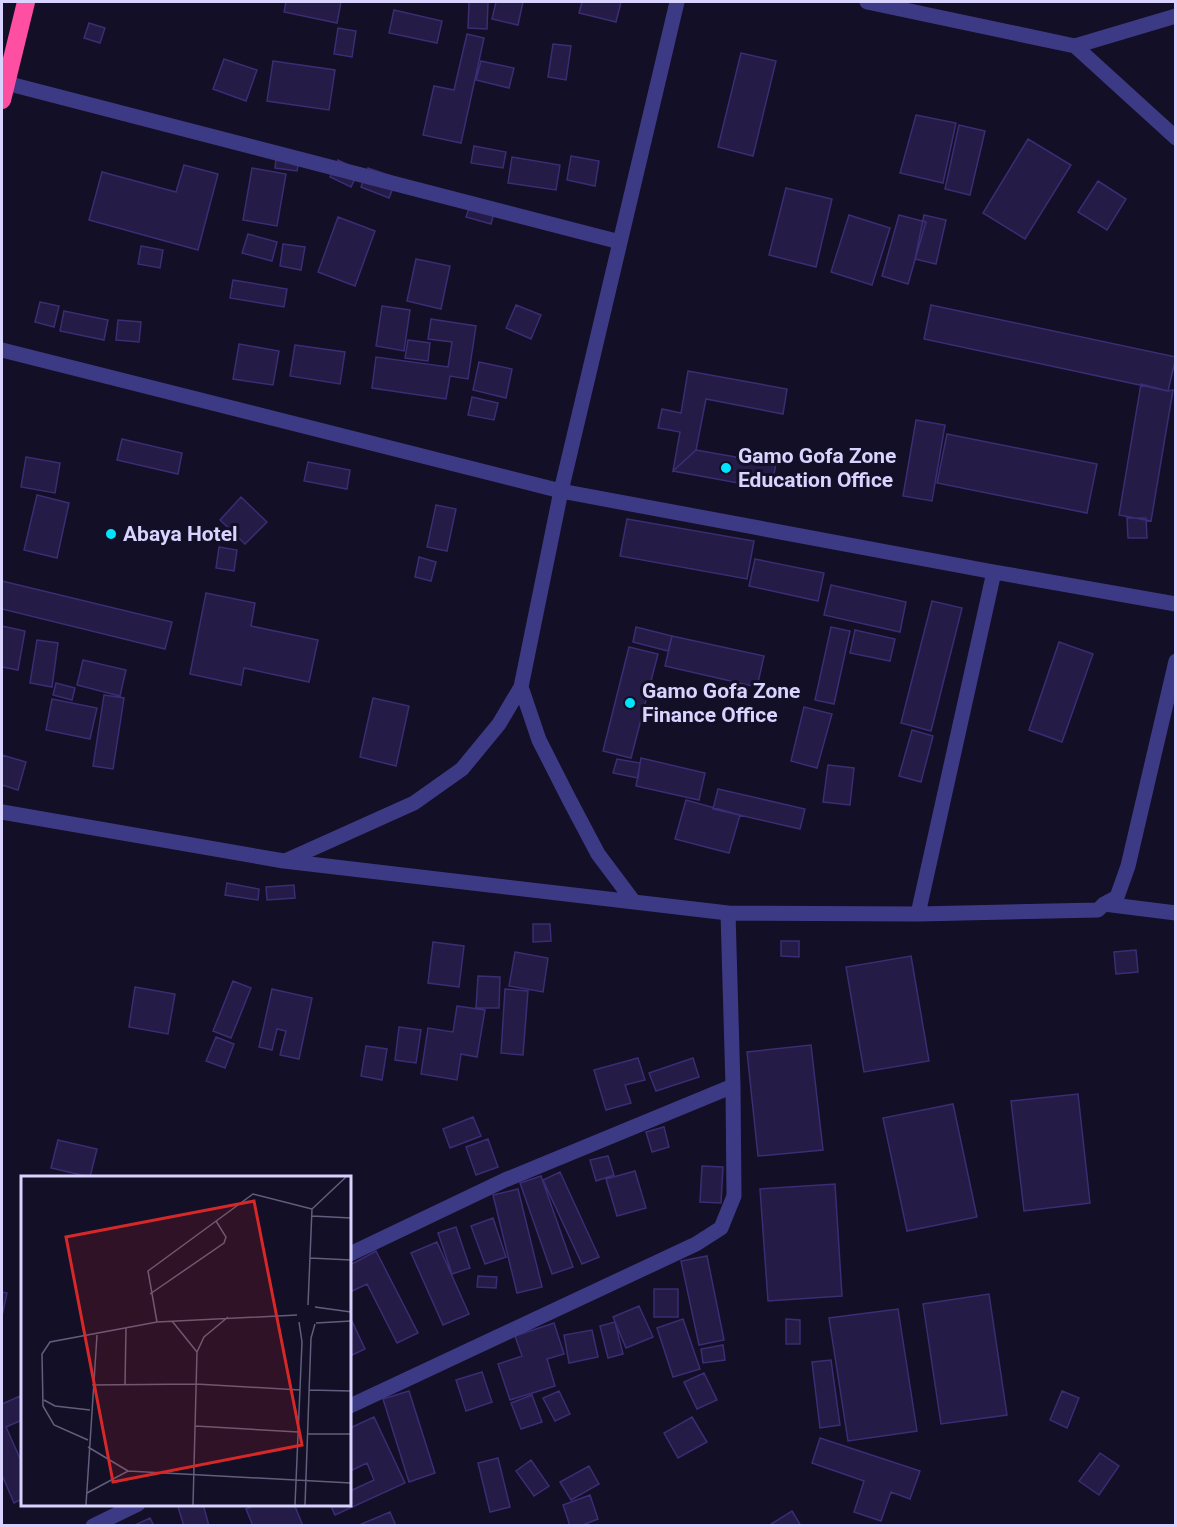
<svg xmlns="http://www.w3.org/2000/svg" width="1177" height="1527" viewBox="0 0 1177 1527" font-family="Roboto,sans-serif">
<style>
.building{fill:#241b47;stroke:#3b2d73;stroke-width:1.5}
.lines{fill:none;stroke-linecap:round;stroke-linejoin:round}
.street{stroke:#3d3a85;stroke-width:15}
.highway{stroke:#ff4fa3;stroke-width:18}
.poi-dot{fill:#00e5ff;stroke:#130f26;stroke-width:2}
.labels{text-anchor:middle;stroke-width:6;stroke-linejoin:round;paint-order:stroke}
.poi-label{font-size:21px;font-weight:bold;fill:#d9d4ff;stroke:#130f26;text-anchor:start}
.inset-road{fill:none;stroke:#625e7d;stroke-width:1.5}
.view{fill:#d62828;fill-opacity:0.15;stroke:#d62828;stroke-width:3}
.inset-edge{fill:none;stroke:#d9d4ff;stroke-width:3}
</style>
<rect width="100%" height="100%" fill="#130f26"/>
<path class="building" d="M286,2H341L337,23L284,12Z
M469,2H488L487,29L468,28Z
M496,2H523L518,25L492,19Z
M582,2H621L616,22L579,13Z
M394,10L442,21L437,43L389,33Z
M89,23L105,28L100,43L84,38Z
M338,28L356,31L352,57L334,54Z
M467,34L484,38L461,143L423,135L434,86L454,90Z
M553,44L571,46L566,80L548,77Z
M741,53L776,61L753,156L718,147Z
M224,59L257,70L246,101L213,89Z
M273,61L335,70L329,110L267,101Z
M481,61L514,68L509,88L476,80Z
M916,115L956,123L943,183L900,173Z
M959,125L985,131L970,195L945,189Z
M1028,139L1071,165L1025,239L983,213Z
M474,146L506,152L503,168L471,163Z
M277,150L300,153L297,171L275,168Z
M571,156L599,161L595,186L567,180Z
M512,157L560,165L556,190L508,183Z
M338,160L359,170L351,187L330,177Z
M184,165L218,174L198,250L89,220L102,172L176,192Z
M252,168L286,174L277,226L243,220Z
M368,168L397,178L389,198L361,187Z
M1098,181L1126,199L1107,230L1078,212Z
M786,188L832,199L816,267L769,255Z
M472,199L496,206L491,224L466,217Z
M849,215L890,228L872,285L831,272Z
M899,215L926,222L908,284L882,276Z
M924,215L946,220L936,264L915,259Z
M338,217L375,231L355,286L318,272Z
M248,234L277,242L272,261L242,253Z
M283,244L305,247L301,270L280,266Z
M141,246L163,250L160,268L138,264Z
M416,259L450,266L441,309L407,301Z
M233,280L287,289L284,307L230,298Z
M40,302L59,306L54,327L35,322Z
M516,305L541,315L531,339L506,328Z
M931,305L1176,357L1168,391L924,339Z
M382,306L410,310L404,351L376,346Z
M64,311L108,320L104,340L60,331Z
M431,319L476,326L468,379L450,376L446,399L372,388L376,357L448,367L452,342L428,339Z
M118,320L141,322L139,342L116,340Z
M408,340L430,343L428,361L405,358Z
M239,344L279,351L273,385L233,379Z
M295,345L345,352L340,384L290,376Z
M479,362L512,369L506,398L473,390Z
M688,371L787,389L783,414L706,399L696,450L673,471L680,432L658,428L662,409L681,413Z
M1141,384L1168,391L1173,390L1151,521L1119,515Z
M472,397L498,403L494,420L468,415Z
M916,420L945,425L932,501L903,496Z
M947,434L1097,464L1087,513L937,483Z
M122,439L182,453L178,474L117,460Z
M696,450L776,464L771,489L673,471Z
M26,457L60,463L55,493L21,487Z
M308,462L350,470L347,489L304,481Z
M37,495L69,503L57,558L24,550Z
M241,497L267,522L245,544L220,520Z
M436,505L456,509L447,551L427,547Z
M1127,518H1146L1147,538H1128Z
M627,519L754,541L747,579L620,556Z
M219,547L237,550L234,571L216,568Z
M419,557L436,562L431,581L415,577Z
M755,559L824,573L818,601L749,586Z
M2,581L172,622L165,649L2,609Z
M831,585L906,602L900,632L824,615Z
M206,593L255,603L251,626L318,640L309,682L244,668L241,685L190,674Z
M932,601L962,608L931,731L901,723Z
M2,626L25,631L18,670L2,667Z
M636,627L672,636L668,651L633,642Z
M831,627L850,631L834,704L815,700Z
M855,630L895,639L890,661L850,653Z
M672,636L764,656L757,687L665,666Z
M37,640L58,643L52,687L30,683Z
M1059,642L1093,654L1062,742L1029,730Z
M629,647L658,654L631,758L603,751Z
M83,660L126,670L120,696L77,685Z
M56,683L75,688L72,700L53,695Z
M104,695L124,698L113,769L93,766Z
M373,698L409,706L396,766L360,757Z
M52,699L97,708L90,739L46,730Z
M804,707L832,714L817,768L791,761Z
M912,730L933,736L921,782L899,776Z
M2,755L26,762L18,790L2,785Z
M641,758L705,773L699,800L636,786Z
M617,759L640,763L638,778L613,773Z
M828,765L854,768L850,805L823,802Z
M718,789L805,809L800,829L713,809Z
M686,800L740,815L729,853L675,839Z
M227,883L259,889L258,900L225,895Z
M294,885L295,898L267,900L266,887Z
M533,924H550L551,941L533,942Z
M781,941H799V957L781,956Z
M433,942L464,946L459,987L428,983Z
M1136,950L1138,972L1116,974L1114,952Z
M515,952L548,958L543,992L509,986Z
M911,956L929,1061L864,1072L846,967Z
M478,976L500,977L499,1008H476Z
M233,981L251,988L231,1038L213,1031Z
M135,987L175,994L168,1034L129,1027Z
M272,989L312,998L299,1059L280,1055L286,1031L277,1029L272,1050L259,1047Z
M505,989L528,991L523,1055L501,1053Z
M457,1006L485,1010L477,1057L461,1054L457,1080L421,1074L428,1028L453,1032Z
M399,1027L421,1030L416,1063L395,1060Z
M216,1037L234,1044L225,1068L206,1061Z
M811,1045L823,1150L758,1156L747,1052Z
M366,1046L387,1049L382,1080L361,1076Z
M638,1058L645,1080L625,1085L631,1103L606,1110L594,1070Z
M693,1058L699,1077L656,1091L649,1073Z
M1078,1094L1090,1203L1024,1211L1011,1101Z
M953,1104L977,1217L907,1231L883,1118Z
M473,1117L481,1136L450,1148L443,1129Z
M664,1127L669,1147L652,1152L646,1132Z
M488,1139L498,1167L476,1175L466,1147Z
M58,1140L97,1149L90,1177L51,1168Z
M608,1156L614,1175L596,1181L590,1160Z
M702,1166L723,1167L721,1203L700,1202Z
M635,1171L646,1208L617,1216L606,1179Z
M560,1172L599,1257L582,1264L543,1180Z
M541,1176L573,1267L552,1274L520,1183Z
M835,1184L842,1296L768,1301L760,1189Z
M518,1189L542,1287L517,1293L493,1195Z
M493,1218L506,1257L485,1264L471,1226Z
M456,1227L470,1268L452,1274L438,1233Z
M437,1242L469,1314L443,1325L411,1253Z
M376,1251L418,1333L397,1343L367,1284L350,1292V1265Z
M707,1256L724,1340L699,1345L681,1261Z
M478,1276L497,1277L496,1288L477,1287Z
M654,1289H678V1317H654Z
M2,1292L7,1293L2,1316Z
M989,1294L1007,1415L941,1424L923,1304Z
M639,1306L653,1337L626,1348L613,1317Z
M898,1309L917,1431L848,1441L829,1318Z
M350,1317L365,1349L350,1356Z
M683,1319L700,1369L673,1377L657,1328Z
M786,1319L800,1320V1344H786Z
M615,1322L623,1354L608,1358L600,1326Z
M554,1323L564,1354L547,1359L555,1386L510,1400L498,1364L522,1356L515,1336Z
M592,1330L598,1357L569,1363L564,1335Z
M723,1345L725,1360L703,1363L701,1349Z
M831,1360L840,1425L820,1428L812,1362Z
M482,1372L492,1402L466,1411L456,1380Z
M704,1373L717,1400L697,1409L684,1382Z
M409,1391L435,1473L409,1482L383,1399Z
M559,1391L570,1414L555,1421L543,1398Z
M1062,1391L1079,1398L1067,1428L1050,1420Z
M532,1395L542,1422L521,1429L511,1403Z
M20,1396L22,1402V1420L6,1427L22,1463V1499L14,1503L2,1475V1404Z
M374,1417L405,1483L335,1515L330,1504H350V1491L374,1480L367,1463L350,1471V1428Z
M692,1417L707,1442L678,1458L664,1433Z
M820,1438L920,1471L910,1499L891,1492L881,1521L854,1512L864,1481L812,1463Z
M1100,1453L1119,1466L1099,1495L1079,1481Z
M498,1458L510,1507L490,1512L478,1463Z
M531,1460L549,1486L534,1496L516,1471Z
M589,1466L599,1484L571,1500L560,1482Z
M590,1495L598,1519L580,1526H570L563,1505Z
M177,1504H203L209,1526H184Z
M257,1504H294L303,1526H253L246,1509Z
M792,1511L801,1526H768Z
M390,1512L396,1526H357Z
M150,1518L154,1526H133Z"/>
<g class="lines">
<path class="street" d="M867,2L1075,46L1176,16
M1075,46L1176,138
M6,83L620,242
M2,350L561,491L994,572L1176,604
M521,687L539,740L570,801L598,854L634,902
M2,812L284,861L728,913L918,914L1098,910L1104,904L1117,897L1128,866L1176,661
M285,861L414,803L462,769L499,724L521,687L561,491L677,2
M1104,904L1176,913
M918,914L994,572
M350,1254L505,1180L733,1086
M350,1406L696,1244L721,1228L734,1196L733,1086L728,913
M93,1526L138,1504"/>
<path class="highway" d="M2,100L26,2"/>
</g>
<g class="poi-dot">
<circle cx="726" cy="468" r="6"/>
<circle cx="111" cy="534" r="6"/>
<circle cx="630" cy="703" r="6"/>
</g>
<g class="labels">
<g class="poi-label">
<text x="738" y="463">Gamo Gofa Zone<tspan x="738" dy="24">Education Office</tspan></text>
<text x="123" y="541">Abaya Hotel</text>
<text x="642" y="698">Gamo Gofa Zone<tspan x="642" dy="24">Finance Office</tspan></text>
</g>
</g>
<g transform="translate(21 1176)">
<rect width="330" height="330" fill="#130f26"/>
<path class="inset-road" d="M291,40L330,42M289,82L330,84M129,118L203,67L205,61L195,45M287,129L291,33L325,1M294,131L330,136M151,145L176,176M136,146L127,95L232,18L291,33M295,147L330,145M71,209L175,208L279,214M104,209L105,152M288,214L330,215M23,224L34,230L69,234M174,250L277,256M286,258H330M67,264L33,249L22,230L21,178L29,166L136,146L276,139M67,271L107,295M66,317L107,295L330,307M65,329L76,159M172,329L176,176L183,161L207,141M274,329L281,166L278,146M284,329L290,162L294,148"/>
<path class="view" d="M233,25L281,269L92,306L45,61Z"/>
<rect width="330" height="330" class="inset-edge"/>
</g>
<rect width="1177" height="1527" fill="none" stroke="#d9d4ff" stroke-width="6"/>
</svg>
